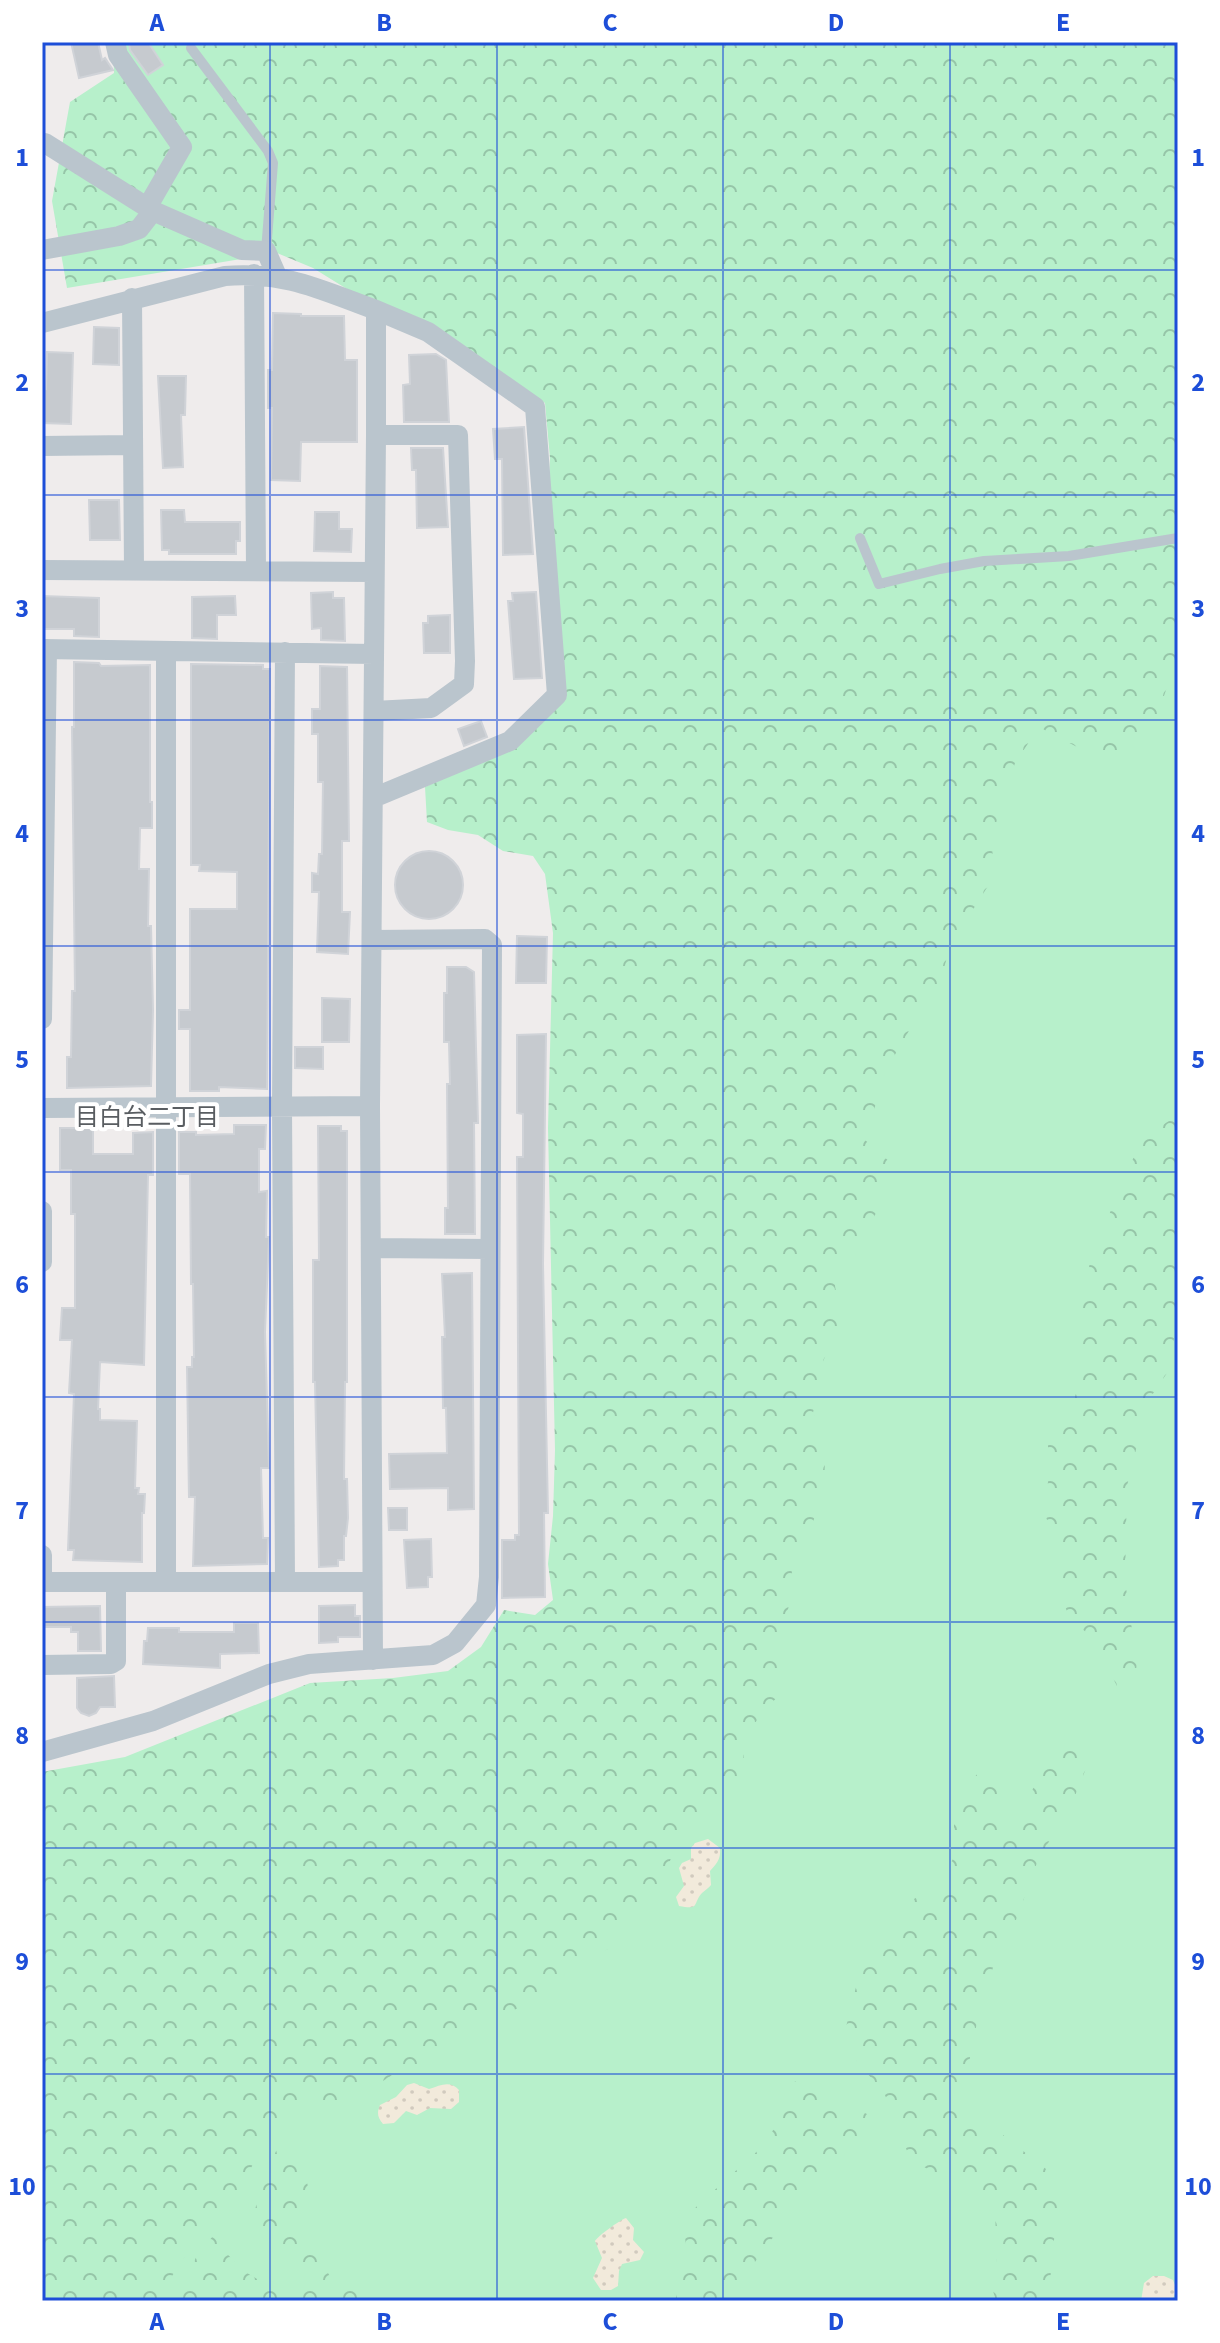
<svg xmlns="http://www.w3.org/2000/svg" width="1220" height="2343" viewBox="0 0 1220 2343" font-family="'Source Sans 3','Noto Sans JP',sans-serif">
<style>
.grass{fill:#b7f0cb}
.forest{fill:url(#forest-crowns)}
.sand{fill:url(#sand-dots)}
.building{fill:#c6cacf;stroke:#d0d3d8;stroke-width:2}
.lines{fill:none;stroke-linecap:round;stroke-linejoin:round}
.service{stroke:#bac5cd;stroke-width:10}
.minor{stroke:#bac5cd;stroke-width:20}
.grid{fill:none;stroke:#1d4ed8;stroke-width:2;stroke-opacity:0.55}
.labels{text-anchor:middle;stroke-width:8;stroke-linejoin:round;paint-order:stroke}
.neighbourhood-label{font-size:24px;fill:#595d61;stroke:#fff}
.neatline{fill:none;stroke:#1d4ed8;stroke-width:3}
.grid-label{font-size:26px;text-anchor:middle;font-weight:bold;fill:#1d4ed8}
</style>
<defs>
<pattern id="forest-crowns" width="20" height="18" patternUnits="userSpaceOnUse" patternTransform="scale(2)"><rect width="20" height="18" fill="#b7f0cb"/><path d="M2 6a3 3 0 1 1 6 0M12 15a3 3 0 1 1 6 0" fill="none" stroke="#96c5a8"/></pattern>
<pattern id="sand-dots" width="8" height="8" patternUnits="userSpaceOnUse" patternTransform="scale(2)"><rect width="8" height="8" fill="#f2eadb"/><path d="M2 2h.1M6 6h.1" fill="none" stroke="#d1cabe" stroke-width="1.8" stroke-linecap="round"/></pattern>
</defs>
<rect width="100%" height="100%" fill="#efecec"/>
<path class="grass" d="M1178,591V2301H94L71,2209L543,1879L922,768Z"/>
<path class="forest" d="M113,42H1178V679L1166,690L1154,725L1137,751L1100,759L1039,727L1015,763L991,839L995,875L951,944L935,998L910,1029L886,1070L865,1140L891,1163C886,1186 880,1209 867,1230C845,1264 821,1263 844,1313L821,1366L813,1413L826,1440L824,1483L812,1526L789,1551L794,1588L779,1641L782,1668L780,1695C754,1718 740,1740 744,1776L719,1805L681,1831L660,1888L610,1948L561,1970L523,2007L493,2016L432,2059L392,2075L343,2108L286,2111L261,2142L246,2182L202,2230L161,2293L164,2301H42V1772L125,1757L310,1683L393,1678L448,1671L481,1647L504,1610L535,1615L553,1600L548,1564L553,1516L555,1450L548,1128L553,933L545,874L533,856L503,851L478,835L448,830L427,822L425,787L495,754L556,687L547,537L550,458L545,403L433,324L355,294L313,268L277,253L67,288L52,201L70,102L114,73Z
M1178,1105V1319L1167,1373L1148,1401L1127,1486L1125,1581L1137,1664L1134,1681L1117,1686L1092,1637L1070,1619L1061,1596V1566L1044,1510L1048,1482V1434L1071,1409L1080,1381L1077,1353L1082,1303L1091,1257L1141,1140L1176,1116Z
M1077,1735L1091,1756L1072,1803L1038,1860L1016,1920L996,1958L979,2012L960,2108L976,2131L1003,2135L1046,2169L1061,2194L1052,2253L1049,2301H996L991,2284L997,2263L995,2211L977,2192L911,2161L883,2090L858,2064L845,2031L856,1987L841,1968L882,1954L900,1925L911,1901L940,1882L954,1857V1824L967,1787L985,1764L1001,1772L993,1819L1011,1825L1026,1805L1051,1746Z
M794,2081L867,2114L866,2137L837,2158L814,2183L801,2203L777,2226L772,2239L726,2301H675L686,2260L685,2228L696,2207L764,2145L781,2117L782,2089Z
M281,2141L302,2157L308,2187L301,2225L332,2280L371,2292L382,2301H177L197,2255L213,2236C241,2272 249,2280 294,2291L310,2282L252,2222L263,2178Z"/>
<path class="sand" d="M708,1839L720,1848C721,1859 717,1863 710,1871L711,1885C709,1888 705,1890 702,1893C692,1904 701,1910 679,1906L676,1897L684,1886L679,1868L682,1863L691,1859V1848L695,1843Z
M414,2083L429,2089C441,2085 450,2080 459,2090V2102L451,2109L430,2108L417,2115L406,2111L394,2123L383,2124C377,2117 377,2112 380,2105L396,2097L407,2085Z
M626,2218L634,2228L633,2240L644,2252L640,2260L622,2264L619,2271L618,2286L611,2290H601L593,2278L602,2258L595,2241C598,2236 620,2220 626,2218Z
M1153,2276H1164L1173,2280L1177,2290L1173,2298L1141,2301L1144,2283Z"/>
<path class="building" d="M71,42H98L102,60L105,58L113,70L79,78Z
M148,42L163,65L148,75L130,50L129,43Z
M273,313L301,314V316H344L345,360H357V442H301L300,481L271,480L272,408H268V370H272Z
M94,327L119,328V365L93,364Z
M47,352L73,353L71,424L42,423V388L46,389Z
M436,354L446,360L449,422H404L403,385L410,384L409,355Z
M158,376H186L185,415H181L183,467L163,468Z
M524,427L533,554L503,555L502,459H495L493,429Z
M411,448H443L448,527L417,528L416,470H412Z
M89,500H119L120,540H90Z
M161,510H184L185,522H240V541H236V554H169V550H162Z
M315,512H339V529H352L351,552L314,551Z
M333,592V598H344L345,641L321,640V628L312,629L311,593Z
M536,592L542,678L514,679L508,601H513L512,593Z
M42,596L99,598V637L74,636V629H42Z
M235,596L236,615H217V639L192,638V597Z
M450,615V653H424L423,623H428V616Z
M74,662L99,663L101,666L150,665V802H152V828H140L139,869H149L148,926H151L153,1010L151,1086L67,1088V1057H71L72,991H75L72,727H74Z
M191,664L263,665V669H270L267,1089L219,1087V1091H190V1029H179V1010H190V909H237V872L199,871L200,865H191Z
M320,666L347,667L349,841H342V912H350L348,954L317,952L319,892H312V873L318,874L319,854H322L323,782H318V734H312V709H320Z
M481,721L487,737L464,746L458,729Z
M395 885a34 34 0 1 1 68 0a34 34 0 1 1-68 0Z
M517,936L547,937L546,983H516Z
M447,967H466L474,972L478,1123H474L475,1234H445V1208H448L447,1084H450L449,1042H444V993H447Z
M322,998L350,999L349,1042H322Z
M546,1034L543,1264L548,1513H544L545,1597L502,1598V1540H515V1535H519L517,1157H523V1114L517,1113V1035Z
M295,1047H323V1069L295,1068Z
M234,1125H266L265,1149H259V1192L267,1191L266,1237H269L265,1332L269,1468H261L263,1538H268L267,1564L193,1566L195,1497H189L187,1367H192V1357H194L193,1284H191L190,1174H179V1132H196V1135L234,1134Z
M318,1126H341V1131H347V1382H345L344,1479H347L348,1518L346,1536H344V1560H338V1566L319,1567L315,1382H313V1260H319Z
M60,1128H93V1154H133V1133L153,1132V1175H148L144,1365L100,1362L98,1409H100V1420L137,1421L135,1488H139L138,1494H145L144,1513H142V1562L73,1560L74,1550H68L74,1394L69,1393L72,1340H60L62,1308H75V1214H71V1170H60Z
M472,1273L474,1509L448,1510V1488L390,1489L389,1454L447,1453L446,1408H443L442,1337H445L442,1274Z
M388,1508H407V1530H389Z
M431,1539L432,1577H428V1587L407,1588L404,1540Z
M355,1605V1616H360V1637H338V1642L319,1643V1606Z
M100,1606L101,1651H78V1632H71V1627H42V1607Z
M234,1623H258L259,1653L220,1654V1668L143,1664L144,1641H147L148,1628H179V1632H234Z
M114,1676L115,1707H100L96,1713L89,1716L81,1713L77,1708V1678Z"/>
<g class="lines">
<path class="service" d="M191,48L268,151L273,163L266,251
M860,538L879,584L940,569L984,561L1069,556L1178,538"/>
<path class="minor" d="M115,42L118,55L182,147L148,206
M42,143H45L153,211L242,250L266,251L277,276
M42,250L119,236L139,229L153,211
M254,274L256,571
M132,298L134,570
M42,323L225,276C285,271 321,290 376,310V435H458L465,661L464,684L431,708L374,711
M42,446L132,445
M42,570L374,572
M42,649L374,654
M373,798L510,741L557,695L535,407L428,332L376,310
M42,1019L47,649
M42,1108L370,1106
M42,1211V1262
M371,1248L489,1249
M42,1555V1582
M42,1582H372
M166,1582V651
M285,1582L282,1107L285,652
M373,1660L370,1106L376,435
M42,1665L111,1664L116,1661V1583
M42,1752L153,1721L269,1674L309,1664L433,1655L455,1643L486,1605L489,1577L492,945L485,939L373,940"/>
</g>
<path class="grid" d="M270,42V2301M497,42V2301M723,42V2301M950,42V2301M42,270H1178M42,495H1178M42,720H1178M42,946H1178M42,1172H1178M42,1397H1178M42,1622H1178M42,1848H1178M42,2074H1178"/>
<g class="labels">
<g class="neighbourhood-label">
<text x="147" y="1125">目白台二丁目</text>
</g>
</g>
<rect width="1220" height="2343" fill="none" stroke="#ffffff" stroke-width="88"/>
<rect x="44" y="44" width="1132" height="2255" class="neatline"/>
<g class="grid-label">
<text x="157" y="31">A</text>
<text x="384" y="31">B</text>
<text x="610" y="31">C</text>
<text x="836" y="31">D</text>
<text x="1063" y="31">E</text>
<text x="22" y="166">1</text>
<text x="1198" y="166">1</text>
<text x="22" y="391">2</text>
<text x="1198" y="391">2</text>
<text x="22" y="617">3</text>
<text x="1198" y="617">3</text>
<text x="22" y="842">4</text>
<text x="1198" y="842">4</text>
<text x="22" y="1068">5</text>
<text x="1198" y="1068">5</text>
<text x="22" y="1293">6</text>
<text x="1198" y="1293">6</text>
<text x="22" y="1519">7</text>
<text x="1198" y="1519">7</text>
<text x="22" y="1744">8</text>
<text x="1198" y="1744">8</text>
<text x="22" y="1970">9</text>
<text x="1198" y="1970">9</text>
<text x="22" y="2195">10</text>
<text x="1198" y="2195">10</text>
<text x="157" y="2330">A</text>
<text x="384" y="2330">B</text>
<text x="610" y="2330">C</text>
<text x="836" y="2330">D</text>
<text x="1063" y="2330">E</text>
</g>
</svg>
